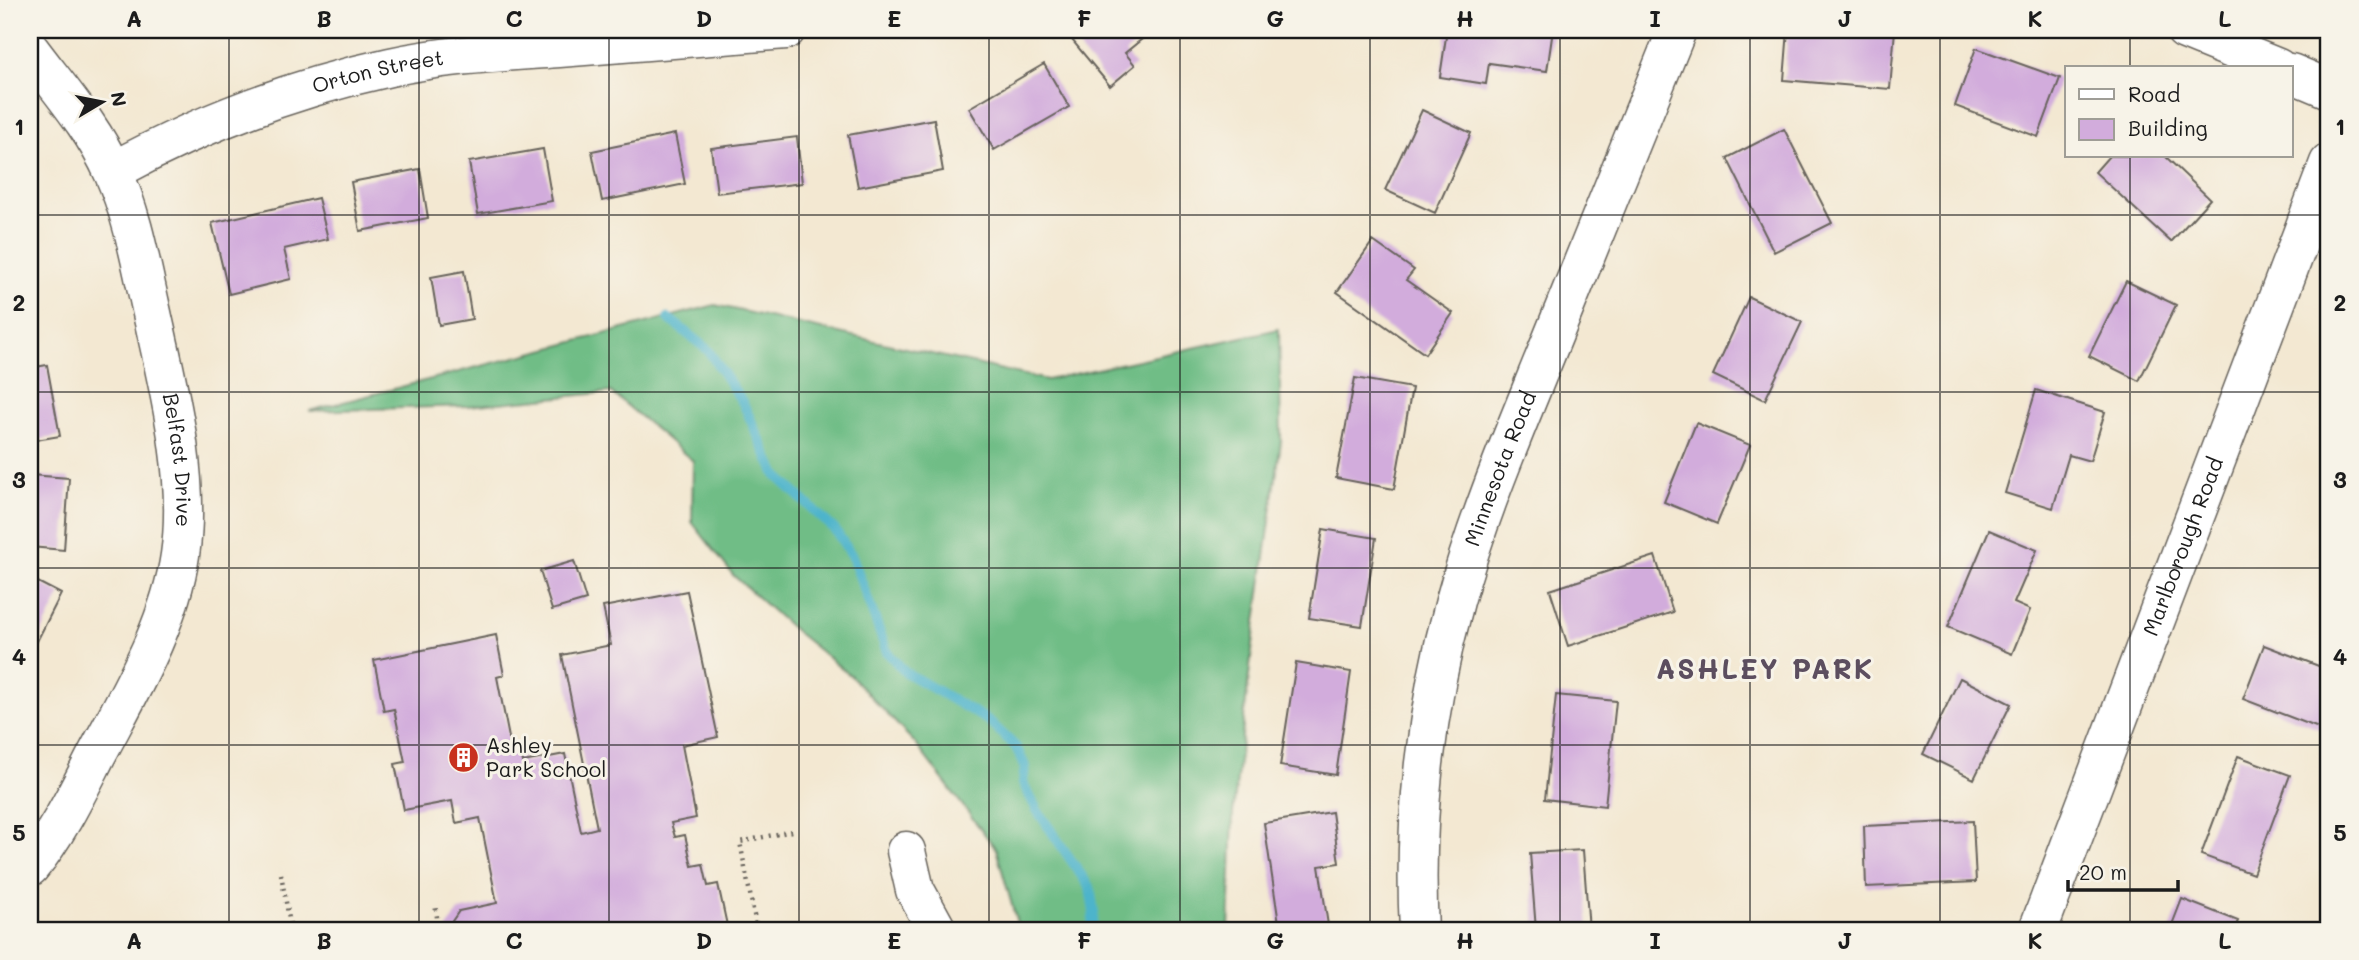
<svg xmlns="http://www.w3.org/2000/svg" width="2359" height="960" viewBox="0 0 2359 960" font-family="Mali,sans-serif">
<style>
.forest{fill:#70bd86;stroke:#466c51;stroke-width:2}
.lines{fill:none;stroke-linecap:round;stroke-linejoin:round}
.stream{stroke:#4db4cb;stroke-width:10}
.building{fill:#d2acdc}
.minor-casing{stroke:#67635c;stroke-width:41}
.path{stroke:#67635c;stroke-width:4.5;stroke-dasharray:2 5;stroke-linecap:butt}
.minor{stroke:#fff;stroke-width:38}
.grid{fill:none;stroke:#1c1c1c;stroke-width:2;stroke-opacity:0.55}
.labels{text-anchor:middle;stroke-width:6;stroke-linejoin:round;paint-order:stroke}
.street-label{font-size:21px;fill:#1c1c1c;stroke:#f7f3e8}
.poi-label{font-size:21px;fill:#1c1c1c;stroke:#f7f3e8;text-anchor:start}
.district-label{font-size:28px;font-weight:bold;letter-spacing:2px;fill:#5c4e5f;stroke:#f7f3e8}
.neatline{fill:none;stroke:#1c1c1c;stroke-width:2.5}
.grid-label{font-size:23px;text-anchor:middle;font-weight:bold;fill:#1c1c1c}
</style>
<rect width="100%" height="100%" fill="#f7f3e8"/>
<filter id="ink" filterUnits="userSpaceOnUse"><feTurbulence type="fractalNoise" baseFrequency=".0143" numOctaves="2"/><feDisplacementMap in="SourceGraphic" scale="14" xChannelSelector="R" yChannelSelector="G"/><feConvolveMatrix kernelMatrix="1 2 1 2 8 2 1 2 1" color-interpolation-filters="sRGB"/></filter>
<filter id="wash" filterUnits="userSpaceOnUse"><feTurbulence type="fractalNoise" baseFrequency=".00686" numOctaves="4" result="noise"/><feDisplacementMap in="SourceGraphic" scale="28" xChannelSelector="R" yChannelSelector="G"/><feGaussianBlur stdDeviation="1.57" result="paint"/><feColorMatrix in="noise" values="0 0 0 0 0 0 0 0 0 0 0 0 0 0 0 0 0 1.4 0 .05"/><feComposite in="paint" operator="in"/></filter>
<g filter="url(#wash)">
<rect width="100%" height="100%" fill="#f3e8d2"/>
<path class="forest" d="M715,305L1047,380L1279,329L1281,441L1251,658L1233,813L1229,930H1019L996,849L914,742L850,675L795,631L733,575L692,522L693,461L611,392L468,406L309,411Z"/>
<g class="lines">
<path class="stream" d="M668,318L708,350L743,403L776,475L835,530L852,556L887,652L905,672L989,721L1016,747L1025,766L1023,783L1037,810L1090,888L1094,912L1091,930"/>
</g>
<g id="blocks">
<path class="building" d="M1084,30H1153L1125,53L1135,65L1110,86L1072,40Z
M1447,30H1553L1547,71L1489,63L1486,84L1440,77Z
M1788,30H1895L1890,89L1784,80Z
M1976,48L2060,78L2038,137L1955,106Z
M1044,64L1069,107L994,150L969,108Z
M1422,110L1471,133L1435,213L1385,190Z
M934,119L943,171L858,187L848,135Z
M1784,129L1832,223L1774,252L1727,158Z
M675,134L685,184L602,201L592,151Z
M797,137L802,183L717,193L711,148Z
M543,149L552,201L478,214L469,162Z
M2109,156H2165L2210,199L2171,242L2095,172Z
M420,169L428,218L360,231L351,182Z
M318,198L328,239L284,249L291,279L229,294L212,223Z
M1373,241L1414,270L1406,280L1453,313L1425,354L1337,292Z
M464,271L472,319L439,325L431,277Z
M2126,281L2176,305L2139,381L2089,356Z
M1749,297L1802,322L1765,400L1713,375Z
M30,301L37,333L30,334Z
M47,365L60,436L30,441V368Z
M1355,378L1412,388L1394,489L1336,478Z
M2036,390L2105,412L2090,461L2069,455L2053,508L2005,493Z
M1696,423L1750,445L1717,524L1664,502Z
M30,475L69,478L64,550L30,547Z
M1323,529L1376,538L1362,626L1309,618Z
M1989,530L2037,550L2014,603L2030,610L2012,654L1948,627Z
M1655,556L1673,612L1568,646L1550,590Z
M574,561L586,600L552,610L540,571Z
M30,578L61,594L30,655Z
M687,591L718,737L682,745L696,818L671,823L675,837L685,835L692,866L703,864L708,886L718,884L728,930H581L580,925L571,930H446L459,911L497,903L480,818L456,823L452,801L404,810L395,764L405,762L394,709L384,711L374,660L496,635L504,675L497,677L511,748L520,746L523,762L565,754L581,832L597,828L562,655L611,645L603,607Z
M2264,645L2329,670V732L2243,699Z
M1296,663L1351,672L1336,775L1280,766Z
M1960,678L2011,704L1974,779L1923,754Z
M1556,695L1616,701L1605,806L1545,799Z
M2238,756L2290,775L2253,874L2201,855Z
M1332,812L1339,863L1319,866L1328,925L1280,930L1264,823Z
M1973,821L1976,882L1866,887L1864,826Z
M1583,850L1589,930H1536L1530,853Z
M2182,899L2238,921L2234,930H2170Z"/>
</g>
</g>
<g filter="url(#ink)">
<use href="#blocks" fill-opacity="0" stroke="#67635c" stroke-width="2"/>
<g class="lines">
<defs>
<g id="minor">
<path d="M2185,30L2278,68"/>
<path id="s1" d="M30,50C59,89 93,127 113,172C132,214 140,259 150,304C167,382 192,475 180,555C170,625 130,691 97,754C77,793 58,833 30,867"/>
<path d="M2291,73L2329,89"/>
<path id="s2" d="M113,171C199,124 294,88 390,67C445,55 503,52 559,48C634,42 710,36 786,30"/>
<path d="M906,851L915,890L937,930"/>
<path id="s3" d="M1419,930C1413,821 1426,707 1455,601C1480,509 1519,421 1554,334C1595,232 1636,131 1677,30"/>
<path id="s4" d="M2038,930L2329,163"/>
</g>
</defs>
<use href="#minor" class="minor-casing"/>
<path class="path" d="M281,874L291,930
M434,930L438,924L435,904
M757,930L740,842L792,831"/>
<use href="#minor" class="minor"/>
</g>
</g>
<path class="grid" d="M229,30V930M419,30V930M609,30V930M799,30V930M989,30V930M1180,30V930M1370,30V930M1560,30V930M1750,30V930M1940,30V930M2130,30V68M2130,156V930M30,215H2329M30,392H2329M30,568H2329M30,745H2329"/>
<defs>
<symbol id="building-disc" viewBox="-11 -11 22 22"><circle r="9.5" fill="#c8321e" stroke="#f7f3e8"/><path d="M-4-6H4V6H1V3H-1V6H-4ZM-2.5-4.3h1.7v1.8h-1.7ZM.8-4.3h1.7v1.8H.8ZM-2.5-1h1.7V.8h-1.7ZM.8-1h1.7V.8H.8Z" fill="#fff"/></symbol>
</defs>
<g fill-rule="evenodd">
<use href="#building-disc" x="446" y="740" width="35" height="35"/>
</g>
<g class="labels">
<g class="street-label">
<text dy="7" stroke="none"><textPath href="#s2" startOffset="284">Orton Street</textPath></text>
<text dy="7" stroke="none"><textPath href="#s1" startOffset="444">Belfast Drive</textPath></text>
<text dy="7" stroke="none"><textPath href="#s3" startOffset="472">Minnesota Road</textPath></text>
<text dy="7" stroke="none"><textPath href="#s4" startOffset="410">Marlborough Road</textPath></text>
</g>
<g class="poi-label">
<text x="486" y="753">Ashley<tspan x="486" dy="24">Park School</tspan></text>
</g>
<g class="district-label">
<text x="1765" y="679">ASHLEY PARK</text>
</g>
</g>
<rect width="2359" height="960" fill="none" stroke="#f7f3e8" stroke-width="77"/>
<rect x="2065" y="66" width="228" height="91" fill="#f7f3e8" stroke="#9f9d96" stroke-width="2"/>
<rect x="2079" y="89" width="35" height="10" fill="#ffffff" stroke="#9f9d96" stroke-width="2"/>
<text x="2128" y="102" font-size="21" fill="#1c1c1c">Road</text>
<rect x="2079" y="119" width="35" height="21" fill="#d2acdc" stroke="#9f9d96" stroke-width="2"/>
<text x="2128" y="136" font-size="21" fill="#1c1c1c">Building</text>
<g transform="translate(102 102) rotate(80)" stroke="#f7f3e8" stroke-width="5" paint-order="stroke">
<path d="M0-5L12 26L0 18L-12 26Z" fill="#1c1c1c"/>
<text y="-10" font-size="19" font-weight="bold" text-anchor="middle" fill="#1c1c1c">N</text>
</g>
<path d="M2068 880v10h110v-10" fill="none" stroke="#1c1c1c" stroke-width="3.5"/>
<text x="2079" y="880" font-size="21" fill="#1c1c1c" stroke="#f7f3e8" stroke-width="5" paint-order="stroke">20 m</text>
<rect x="38" y="38" width="2282" height="884" class="neatline"/>
<g class="grid-label">
<text x="134" y="27">A</text>
<text x="324" y="27">B</text>
<text x="514" y="27">C</text>
<text x="704" y="27">D</text>
<text x="894" y="27">E</text>
<text x="1084" y="27">F</text>
<text x="1275" y="27">G</text>
<text x="1465" y="27">H</text>
<text x="1655" y="27">I</text>
<text x="1845" y="27">J</text>
<text x="2035" y="27">K</text>
<text x="2225" y="27">L</text>
<text x="19" y="135">1</text>
<text x="2340" y="135">1</text>
<text x="19" y="311">2</text>
<text x="2340" y="311">2</text>
<text x="19" y="488">3</text>
<text x="2340" y="488">3</text>
<text x="19" y="665">4</text>
<text x="2340" y="665">4</text>
<text x="19" y="841">5</text>
<text x="2340" y="841">5</text>
<text x="134" y="949">A</text>
<text x="324" y="949">B</text>
<text x="514" y="949">C</text>
<text x="704" y="949">D</text>
<text x="894" y="949">E</text>
<text x="1084" y="949">F</text>
<text x="1275" y="949">G</text>
<text x="1465" y="949">H</text>
<text x="1655" y="949">I</text>
<text x="1845" y="949">J</text>
<text x="2035" y="949">K</text>
<text x="2225" y="949">L</text>
</g>
</svg>
